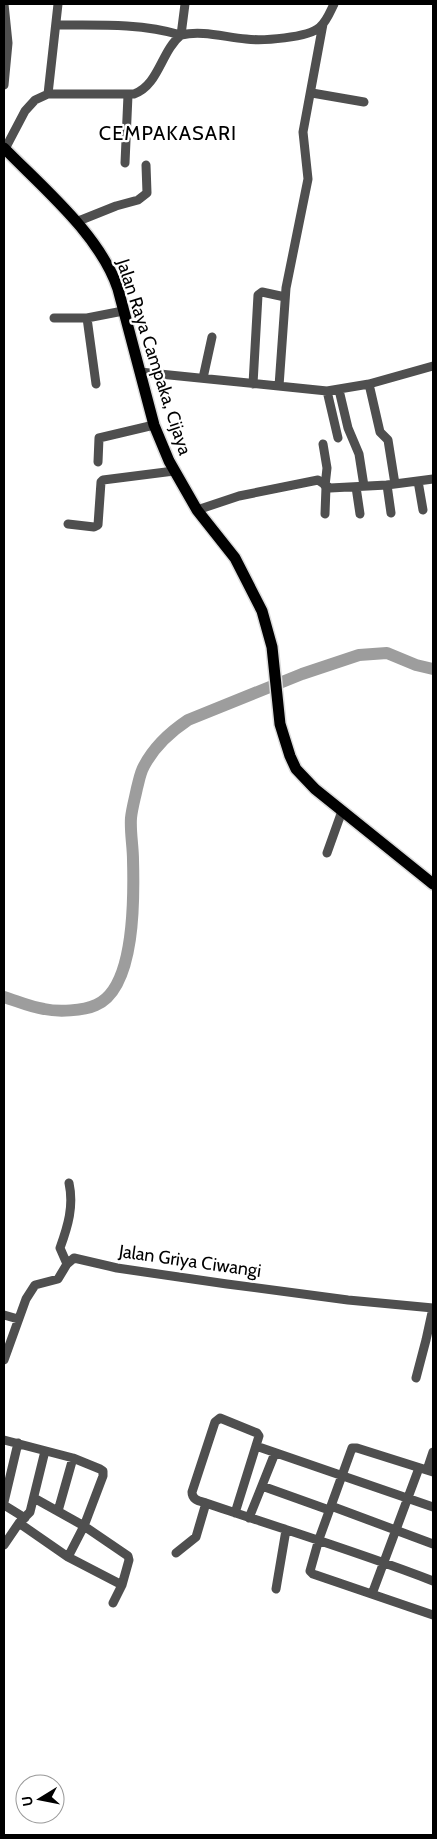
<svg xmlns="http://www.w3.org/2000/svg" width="437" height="1839" viewBox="0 0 437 1839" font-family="Cabin,sans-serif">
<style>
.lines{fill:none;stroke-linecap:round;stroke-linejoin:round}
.river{stroke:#9d9d9d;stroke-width:12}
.major-casing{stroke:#dbdbdb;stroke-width:14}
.minor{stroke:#4f4f4f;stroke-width:9}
.major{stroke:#000;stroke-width:11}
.labels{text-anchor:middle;stroke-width:4.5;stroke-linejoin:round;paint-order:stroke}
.street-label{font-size:18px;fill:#000;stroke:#fff}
.quarter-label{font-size:20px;letter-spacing:1px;fill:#000;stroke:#fff}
</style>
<rect width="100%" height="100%" fill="#fff"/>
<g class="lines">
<path class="river" d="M4,997C17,1001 30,1007 44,1009C58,1012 83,1011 96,1005C136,988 134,896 133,860C133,846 130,832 131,818C132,808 135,798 137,788C139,781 140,773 144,766C154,747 170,732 188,720L302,674L359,655L387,653L416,665L433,669"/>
<defs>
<path id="major" d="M4,148C43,188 100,235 118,289L154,425L169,461L197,510L235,558L262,611L272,647L280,724L290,756L296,769L315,789L433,884"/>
</defs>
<use href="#major" class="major-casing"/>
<path class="minor" d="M4,4L8,43L4,85
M56,25C97,25 141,23 181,35L185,4
M312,93L364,102
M48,94L58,4
M5,149L25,111L35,100L48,94H134C159,85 161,51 181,35C202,30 224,37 246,39C262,41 308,38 320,27C327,21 330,12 334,4
M125,163L128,95
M76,222L116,206L138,200L147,193L146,165
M54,318H87L123,311
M87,318L96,384
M140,372L327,391L369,384L433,366
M203,378L212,337
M253,384L258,295L262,292L285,297
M369,384L380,432L388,440L395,484
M279,386L286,288L308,179L303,132L323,24
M339,390L348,428L359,454L364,486
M327,391L338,438
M323,444L327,468L325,486
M98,462L99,438L154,425
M418,481L423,510
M387,485L391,513
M356,487L360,514
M197,510L239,496L318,480L330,488L387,485L433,479
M325,514L326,487
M68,524L94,527L98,525L101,482L103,480L174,471
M327,853L342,811
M67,1264L60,1248C68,1226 74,1206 69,1183
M4,1315L18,1319
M4,1360L26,1299L35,1285L58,1279L67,1264L74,1258L117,1268L227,1284L348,1300L433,1308
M416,1378L426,1340L433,1308
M4,1440L73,1458L100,1469L103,1471V1476L84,1526L68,1557
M256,1446L433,1507
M427,1470L433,1452
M433,1472L357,1448H352L319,1539L310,1571L313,1574L433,1615
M262,1486L329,1510
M34,1498L84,1526L128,1556L129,1560L122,1585L113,1603
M4,1502L18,1443
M4,1505L25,1518
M331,1506L433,1544
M58,1511L73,1458
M235,1513L259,1436L257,1433L220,1418L215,1422L192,1492C192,1500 199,1501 206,1503C282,1529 359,1552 433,1581
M249,1518L275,1453
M19,1523L68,1557L122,1585
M4,1545L19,1523L30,1512L45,1451
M176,1553L196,1537L206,1503
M276,1589L286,1530
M372,1594L419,1468"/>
<use href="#major" class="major"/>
</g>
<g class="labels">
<g class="street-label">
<text transform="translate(154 357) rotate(72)" y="6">Jalan Raya Campaka, Cijaya</text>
<text transform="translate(190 1261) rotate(8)" y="6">Jalan Griya Ciwangi</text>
</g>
<g class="quarter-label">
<text x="168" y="140">CEMPAKASARI</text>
</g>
</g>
<rect width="437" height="1839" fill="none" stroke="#000000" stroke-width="10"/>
<g transform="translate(40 1799) rotate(260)"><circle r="24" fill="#ffffff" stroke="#999999"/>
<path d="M0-4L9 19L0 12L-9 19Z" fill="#000000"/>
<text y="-8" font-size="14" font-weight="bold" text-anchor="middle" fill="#000000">U</text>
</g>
</svg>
